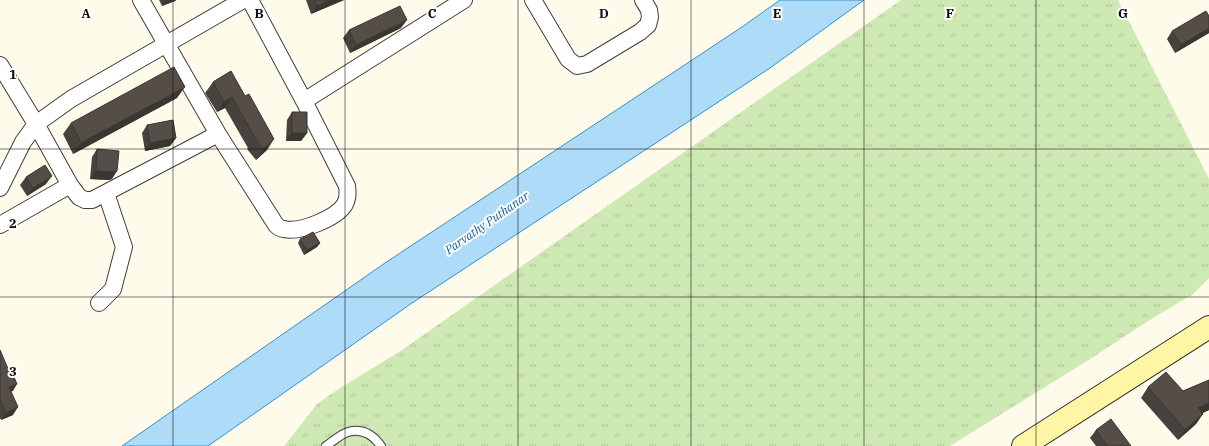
<svg xmlns="http://www.w3.org/2000/svg" width="1209" height="446" viewBox="0 0 1209 446" font-family="'IBM Plex Serif',serif">
<style>
.park{fill:url(#park-tufts)}
.water{fill:#aedbf7;stroke:#348fce}
.lines{fill:none;stroke-linecap:round;stroke-linejoin:round}
.service-casing{stroke:#3e3e3e;stroke-width:10}
.minor-casing{stroke:#3e3e3e;stroke-width:18}
.secondary-casing{stroke:#2d2d2d;stroke-width:24}
.service{stroke:#fff;stroke-width:8}
.minor{stroke:#fff;stroke-width:16}
.secondary{stroke:#fff6a5;stroke-width:22}
.wall{fill:#48423e}
.shaded-wall{fill:#3b3632}
.building{fill:#544d48;stroke:#3b3632}
.grid{fill:none;stroke:#0b0b0b;stroke-width:1;stroke-opacity:0.55}
.labels{text-anchor:middle;stroke-width:4;stroke-linejoin:round;paint-order:stroke}
.water-label{font-size:12px;font-style:italic;fill:#14609e;stroke:#fff}
.grid-label{font-size:13px;text-anchor:middle;font-weight:bold;fill:#0b0b0b;stroke:#fff;stroke-width:4;stroke-linejoin:round;paint-order:stroke}
</style>
<defs>
<pattern id="park-tufts" width="24" height="20" patternUnits="userSpaceOnUse"><rect width="24" height="20" fill="#cfe9b4"/><path d="M3 7l-1-3M5 7V3M7 7l1-3M15 17l-1-3M17 17v-4M19 17l1-3" fill="none" stroke="#b0c699"/></pattern>
</defs>
<rect width="100%" height="100%" fill="#fffbea"/>
<path class="park" d="M901,0H1118L1209,179V278L1193,294L1148,321L1087,361L950,446H284L317,404L337,390L402,350Z"/>
<path class="water" d="M780,0H864L770,68L412,303L208,446H122L385,263L742,27Z"/>
<g class="lines">
<defs>
<path id="service" d="M326,446C332,442 341,434 348,432C362,428 373,435 381,446"/>
<path id="minor" d="M141,0L218,134L276,225C278,227 281,229 284,229C300,233 337,218 345,204C348,198 348,192 347,186L304,101L250,0
M533,0L568,59L577,66L587,64L640,32L648,25L650,17L649,10L643,0
M0,65L36,124L70,185L79,197L85,200H92L218,134
M304,101L464,0
M0,188L23,142L36,124L71,99L243,0
M0,225L70,185
M99,303L113,289L124,247L106,193"/>
<path id="secondary" d="M1023,446L1209,327"/>
</defs>
<use href="#service" class="service-casing"/>
<use href="#minor" class="minor-casing"/>
<use href="#secondary" class="secondary-casing"/>
<use href="#service" class="service"/>
<use href="#minor" class="minor"/>
<use href="#secondary" class="secondary"/>
</g>
<path class="wall" d="M159,0H176L175,1L162,6Z
M306,0H344L311,14Z
M401,28L350,53L343,38L349,30Z
M1172,31L1209,33L1175,53L1167,39Z
M231,71L267,150L256,160L247,149L248,148L225,108L217,112L205,93L213,82Z
M177,98L73,154L63,134L71,123Z
M292,112L307,133L301,141H286L287,120Z
M147,125L176,138L170,146L145,151L142,133Z
M97,149L112,179L109,180L90,179L92,157Z
M26,177L46,184L27,196L20,185Z
M300,239L320,243L317,247L304,255L298,243Z
M0,350L13,391H11L13,415L1,420L0,418Z
M1209,380V410L1203,413L1196,424L1178,440L1141,398L1148,387L1183,391Z
M1096,430L1131,446H1096L1090,438Z"/>
<path class="shaded-wall" d="M170,0H176L175,1L162,6L164,2Z
M330,0H344L311,14L317,6Z
M407,20L401,28L350,53L356,45Z
M1209,28V33L1175,53L1181,45Z
M185,87L177,98L73,154L81,143Z
M232,97L225,108L217,112L224,102Z
M292,133H307L301,141H286Z
M176,138L170,146L145,151L150,143Z
M274,139L267,150L256,160L263,149Z
M96,171H117L112,179L109,180L90,179Z
M52,176L46,184L27,196L33,188Z
M320,243L317,247L304,255L307,250Z
M17,384L13,391L4,394L9,387Z
M1209,403V410L1191,418L1198,408Z
M18,407L13,415L1,420L6,413Z
M1203,414L1196,424L1178,440L1185,430Z"/>
<path class="building" d="M164,0H170L164,2Z
M315,0H330L317,6Z
M400,6L407,20L356,45L349,30Z
M1206,11L1209,16V28L1181,45L1172,31Z
M174,67L185,87L81,143L71,123Z
M231,71L245,96L249,94L274,139L263,149L254,138H255L232,97L224,102L213,82Z
M292,112H307V133H292Z
M173,120L176,138L150,143L147,125Z
M97,149L119,151L117,171L115,172L96,171Z
M45,165L52,176L33,188L26,177Z
M313,232L320,243L307,250L300,239Z
M0,350L9,371L11,370L17,384L9,387L18,407L6,413L0,399Z
M1166,372L1183,391L1209,380V403L1198,408L1203,414L1185,430L1148,387Z
M1111,419L1131,446H1107L1096,430Z"/>
<path class="grid" d="M173,0V446M345,0V446M518,0V446M691,0V446M864,0V446M1036,0V446M0,149H1209M0,297H1209"/>
<g class="labels">
<g class="water-label">
<text transform="translate(487 223) rotate(-35)" y="4">Parvathy Puthanar</text>
</g>
</g>
<g class="grid-label">
<text x="86" y="18">A</text>
<text x="259" y="18">B</text>
<text x="432" y="18">C</text>
<text x="604" y="18">D</text>
<text x="777" y="18">E</text>
<text x="950" y="18">F</text>
<text x="1123" y="18">G</text>
<text x="13" y="79">1</text>
<text x="13" y="228">2</text>
<text x="13" y="376">3</text>
</g>
</svg>
